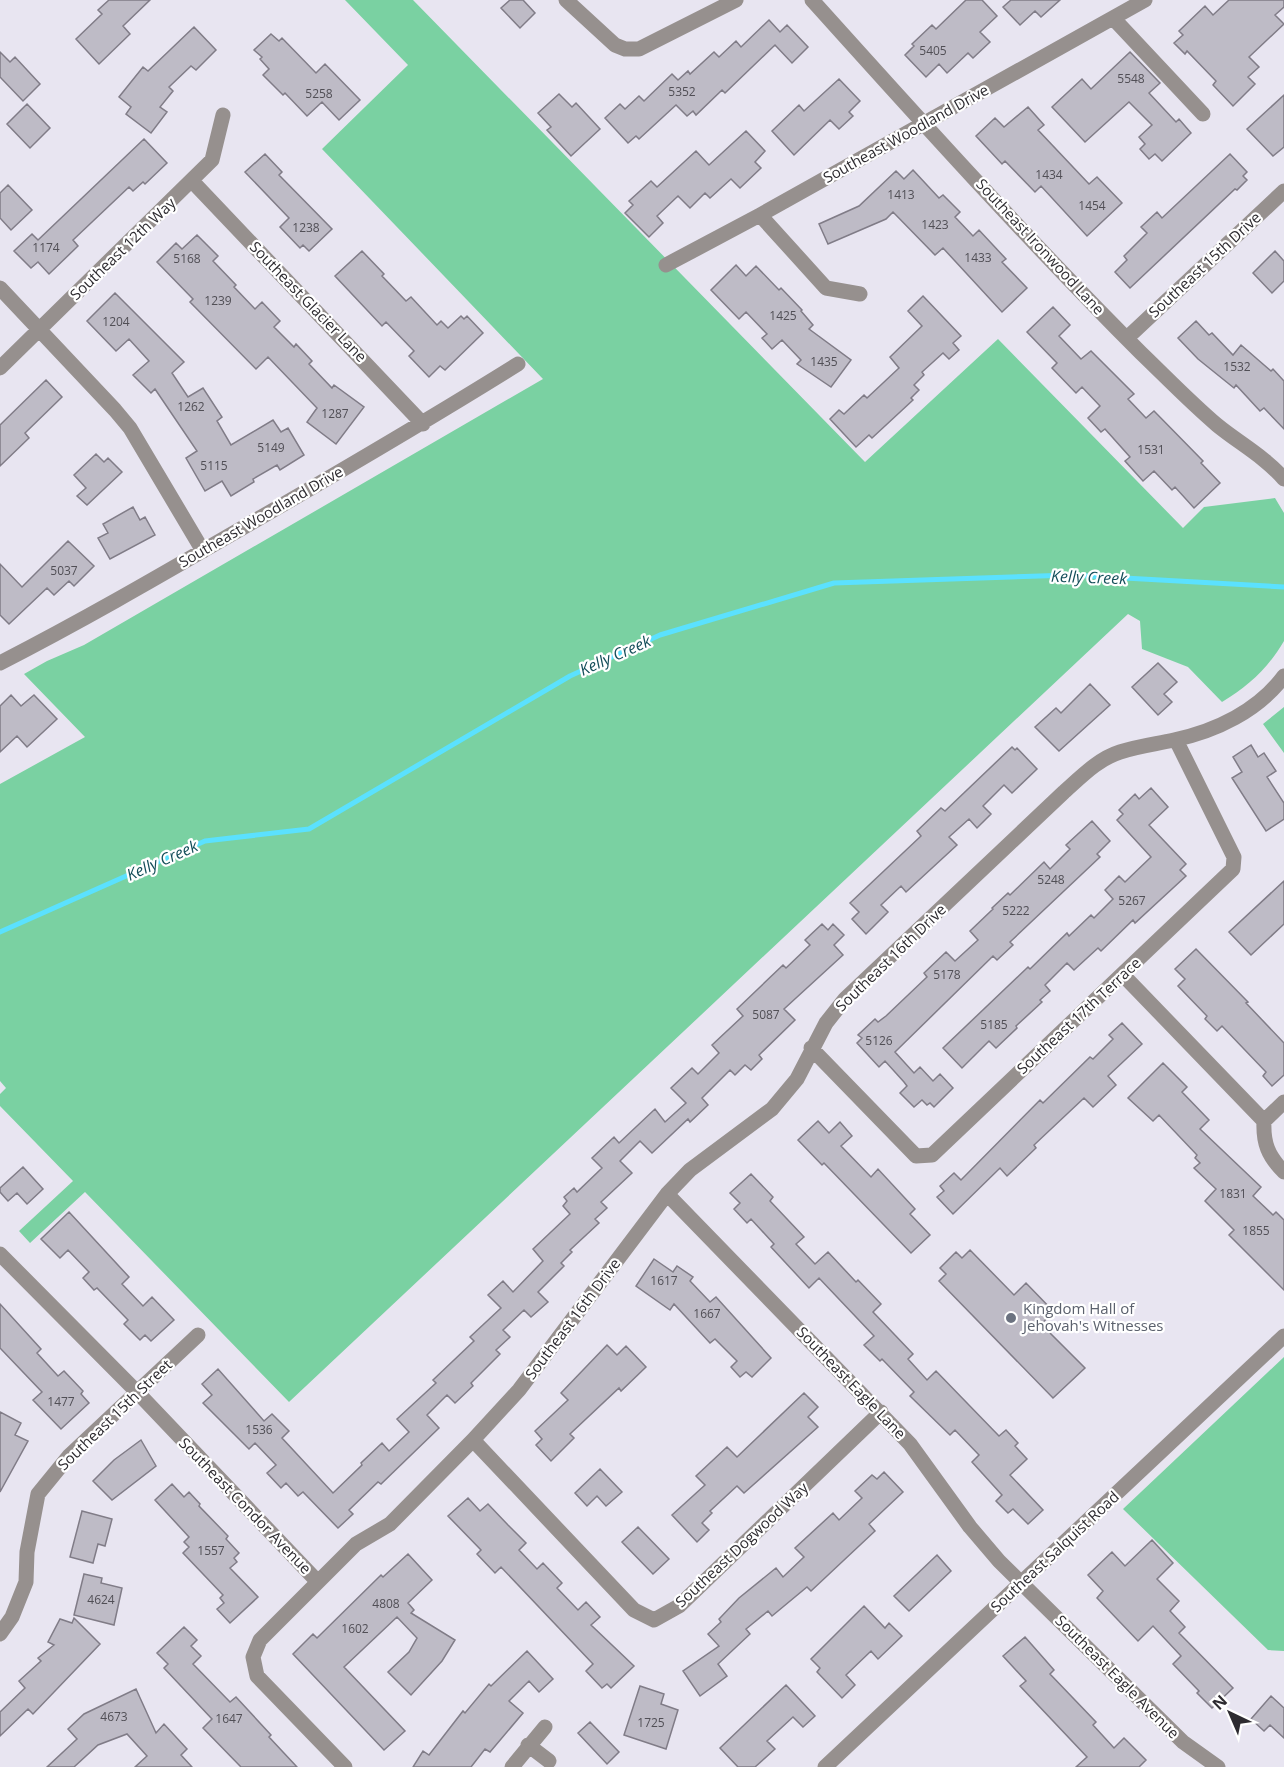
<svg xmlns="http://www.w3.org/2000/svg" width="1284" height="1767" viewBox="0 0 1284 1767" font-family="'Open Sans',sans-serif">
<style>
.green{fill:#7ad1a2}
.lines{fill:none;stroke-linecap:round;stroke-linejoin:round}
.stream{stroke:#5be1fe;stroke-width:5}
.building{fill:#bebbc6;stroke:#807c87;stroke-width:1.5}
.minor{stroke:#96908e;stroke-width:15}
.tertiary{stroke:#96908e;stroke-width:15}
.worship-dot{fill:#6b7280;stroke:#fff;stroke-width:2}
.labels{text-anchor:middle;stroke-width:4.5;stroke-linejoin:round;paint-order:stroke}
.number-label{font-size:12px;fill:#514f56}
.street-label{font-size:15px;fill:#2d2b30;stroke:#fff}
.worship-label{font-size:15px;fill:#5b616d;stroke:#fff;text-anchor:start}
.water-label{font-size:16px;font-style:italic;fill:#144e5a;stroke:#fff}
</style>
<rect width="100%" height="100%" fill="#e8e5f1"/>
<path class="green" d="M345,0H413L865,462L998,339L1183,528L1204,507L1275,498L1284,513V641C1268,668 1249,686 1222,702L1188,667L1142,649L1140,621L1128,614L289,1402L85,1192L30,1243L19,1231L73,1181L0,1106V1094L6,1088L0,1081V784L85,737L24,674L47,661L84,645L543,379L322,149L408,65Z
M1284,707V753L1263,724Z
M1284,1357V1651L1268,1650L1123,1509Z"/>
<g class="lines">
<path class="stream" d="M0,932L205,841L309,829L570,676L660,635L834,583L1071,575L1284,587"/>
</g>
<path class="building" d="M109,0H150L123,26L130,34L99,64L76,39L102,14L98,10Z
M510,0H523L535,13L520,28L501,8Z
M966,0H982L997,16L980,32L990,42L973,58L968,53L947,73L939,64L926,77L905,55L914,46L912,44L932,25L936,29Z
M1011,0H1060L1041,17L1035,11L1020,25L1003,7Z
M1229,0H1284V7L1275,15L1284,24L1249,57L1259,67L1248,77L1255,84L1233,106L1213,85L1216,81L1187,51L1185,54L1174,43L1183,35L1179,31L1205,6L1213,15Z
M769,20L780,32L787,25L808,47L792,63L775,45L725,93L722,90L696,115L693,111L687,116L676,105L639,139L636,136L628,143L605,118L620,104L625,109L639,96L644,101L672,74L678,80L688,71L690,74L714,52L719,57L736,41L741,47Z
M194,27L216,50L196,70L191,66L169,87L173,91L160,107L167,112L151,133L126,114L131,107L119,97L143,67L148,71Z
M271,34L279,41L282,38L316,73L325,64L360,100L339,120L322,102L307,116L285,93L283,95L263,75L269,69L260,59L262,57L254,50Z
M0,52L10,62L15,57L40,84L23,101L0,77Z
M1130,52L1160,83L1149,93L1176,122L1179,119L1191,133L1162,161L1155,154L1149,159L1140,149L1145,144L1139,137L1152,125L1129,102L1085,142L1052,107L1082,79L1091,89Z
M839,79L860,101L849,112L853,116L839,129L830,120L794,155L772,131L799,105L804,111Z
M559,94L572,107L576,103L600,129L571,156L547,130L551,127L538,113Z
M1284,95V147L1273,156L1247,129Z
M27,104L50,128L30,148L7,124Z
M1028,107L1044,125L1038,130L1089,184L1097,177L1122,203L1087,236L1041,186L1035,192L1005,161L1002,164L976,136L995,118L1004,127Z
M746,131L765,151L755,162L761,168L740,188L731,179L710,198L705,193L690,208L678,196L657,216L663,223L649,237L625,213L633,205L629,201L651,181L657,187L696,151L709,165Z
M144,139L167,163L145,184L143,182L133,191L129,187L73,240L78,246L49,274L38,262L31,268L14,251L32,234L38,240Z
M265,154L282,172L279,175L332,229L309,251L303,245L300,248L280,227L289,218L245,172Z
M1230,154L1247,172L1243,176L1247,180L1237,190L1235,189L1130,288L1115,272L1127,260L1124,256L1147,233L1141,227L1157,212L1162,218Z
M913,170L939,198L943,195L960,212L955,217L973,236L979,230L1006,259L1002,262L1027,288L1002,312L943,248L935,255L893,212L886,219L828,244L819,224L859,206L896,171L904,179Z
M8,185L32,210L11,230L0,218V193Z
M197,235L218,256L213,261L236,285L234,287L255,309L262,302L280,321L274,327L294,347L296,344L312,361L309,364L332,388L334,385L364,407L336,444L307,422L317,408L268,357L256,369L190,302L193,299L157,262L176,243L182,249Z
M362,251L384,274L382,276L406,301L411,297L437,325L441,321L448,328L461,316L464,319L467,316L483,333L445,370L440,366L429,377L409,356L414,351L386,322L382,326L335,276Z
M1275,251L1284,261V281L1272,293L1253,273Z
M736,265L746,276L756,266L779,290L781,288L802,310L801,311L813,325L809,329L851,360L831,387L797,364L801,360L782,340L772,349L762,338L767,334L746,312L739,319L711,290Z
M115,293L184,362L172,373L188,397L203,388L222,417L217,421L231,445L273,420L281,432L288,428L304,455L280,470L277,465L253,479L254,482L231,496L222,481L205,491L186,458L197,451L155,389L151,393L133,375L149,361L129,339L116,351L87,321Z
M923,296L961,336L953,343L959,350L949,359L943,353L922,372L924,375L914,385L919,390L911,398L913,400L872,438L869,435L856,447L830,419L839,410L844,414L864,395L867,398L899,368L890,357L922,326L908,311Z
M1053,307L1070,325L1059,336L1081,359L1091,351L1134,394L1128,399L1146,418L1154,411L1203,461L1201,463L1220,483L1194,508L1175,487L1172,490L1154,471L1143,481L1125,461L1130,457L1105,429L1101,432L1088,418L1100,406L1082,387L1076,393L1052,368L1057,363L1027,332Z
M1196,321L1209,335L1212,333L1233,355L1241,345L1271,371L1273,369L1284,381V429L1264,408L1260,411L1236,385L1234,388L1198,359L1178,338Z
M46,380L62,397L25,433L29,438L0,466V425Z
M96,454L104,462L108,458L122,472L87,505L77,496L86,488L74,475Z
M133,507L140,520L145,517L155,535L110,559L98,538L108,533L103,524Z
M68,541L94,566L74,586L69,581L54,595L47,588L9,624L0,615V564L22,587Z
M1158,663L1177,682L1164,694L1172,702L1158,715L1132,687Z
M1090,684L1110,705L1059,751L1035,727L1056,708L1061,713Z
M11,695L21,706L34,695L57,719L27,747L17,736L0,752V706Z
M1251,745L1258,757L1264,753L1276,771L1267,777L1284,803V819L1266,831L1232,778L1242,772L1233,757Z
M1012,747L1015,750L1017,748L1037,769L1012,793L1004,785L983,806L991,814L977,828L969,819L949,837L957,845L906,892L901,886L881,905L888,912L866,934L852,919L859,912L850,903L921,836L917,831L941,808L945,811Z
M1151,788L1168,807L1149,825L1186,864L1180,870L1186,876L1135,923L1133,920L1101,951L1098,948L1074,970L1067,963L1045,985L1050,991L1040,1000L1042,1002L1016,1026L1017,1028L996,1048L989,1041L962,1068L943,1048L1028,967L1030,969L1067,933L1069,936L1091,915L1094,918L1113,899L1105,890L1119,876L1125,882L1151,857L1117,820L1123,814L1119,810L1135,794L1139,799Z
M1092,821L1110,841L1097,854L1100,857L1010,942L1013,945L997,960L993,956L895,1052L914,1073L920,1067L933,1081L940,1074L953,1088L934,1107L930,1103L927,1105L922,1100L914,1107L900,1093L907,1086L904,1082L885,1061L879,1067L857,1043L862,1038L858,1035L875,1019L878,1022L886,1016L927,977L924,973L946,952L955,961L978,940L970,931L993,909L992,908L1008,893L1010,895L1044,862L1050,869L1070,849L1066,845Z
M1284,881V924L1251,955L1229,932Z
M822,924L828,930L833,924L844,935L834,945L843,955L784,1009L795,1020L759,1055L762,1059L751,1070L745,1065L735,1075L730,1070L702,1098L708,1105L690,1122L688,1119L652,1153L640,1141L620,1161L632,1173L601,1202L607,1208L595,1219L599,1223L570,1250L572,1252L561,1263L564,1266L538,1292L548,1302L531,1317L524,1310L503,1330L510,1337L496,1350L500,1354L471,1383L473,1386L455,1403L447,1395L427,1415L439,1428L381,1484L378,1482L349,1510L353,1514L338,1528L303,1492L298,1496L286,1483L281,1488L267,1473L276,1465L255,1443L249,1449L203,1403L212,1395L202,1384L218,1369L264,1421L272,1414L289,1431L282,1438L333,1493L362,1465L361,1463L382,1443L389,1451L409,1432L397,1419L436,1383L433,1380L474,1341L470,1337L501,1308L488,1295L503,1281L513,1292L543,1261L533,1249L570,1214L563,1206L567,1201L564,1197L574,1188L577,1192L602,1168L592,1158L614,1137L619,1143L655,1109L665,1122L686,1103L671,1088L692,1068L698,1074L719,1053L712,1045L743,1016L737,1009L783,965L786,968L810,945L805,940Z
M1196,949L1248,1002L1246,1003L1284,1043V1075L1272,1086L1263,1076L1266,1072L1222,1026L1217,1031L1205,1019L1207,1016L1178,986L1185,979L1175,969Z
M1122,1023L1142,1044L1108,1076L1116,1085L1093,1107L1084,1098L1034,1145L1036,1148L1007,1176L1000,1168L953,1214L937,1197L944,1191L940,1186L954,1173L961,1180L1040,1100L1043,1103L1090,1057L1093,1059L1113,1039L1109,1035Z
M1163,1063L1187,1087L1182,1092L1209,1120L1200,1129L1261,1187L1253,1196L1273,1215L1276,1212L1284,1220V1290L1229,1235L1234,1230L1205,1201L1216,1189L1194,1168L1200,1163L1195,1158L1197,1155L1159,1115L1153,1121L1128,1098Z
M818,1121L829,1133L840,1122L852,1136L841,1146L871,1177L878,1169L915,1209L910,1214L930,1235L911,1253L824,1163L822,1165L798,1140Z
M23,1167L43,1189L27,1204L17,1193L8,1201L0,1192V1188Z
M751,1174L773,1197L770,1201L804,1237L796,1244L815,1264L828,1252L856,1282L858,1280L881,1304L873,1312L913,1354L908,1359L927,1380L936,1371L999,1436L1006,1430L1018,1443L1015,1446L1027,1459L1010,1475L1043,1510L1028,1524L1013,1509L1008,1513L996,1501L1002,1495L972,1462L979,1455L955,1430L950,1435L910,1396L914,1392L882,1359L880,1361L864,1345L874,1336L819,1278L809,1288L771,1247L774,1244L751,1219L747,1223L734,1209L740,1203L730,1193Z
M69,1212L129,1277L122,1284L143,1306L152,1297L174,1320L151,1341L145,1335L140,1340L124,1324L128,1320L97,1288L94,1290L83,1278L89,1272L68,1250L60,1258L41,1239Z
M970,1250L1014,1295L1026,1283L1054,1312L1041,1324L1085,1368L1053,1398L939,1281L946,1274L940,1268L956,1252L962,1258Z
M654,1259L673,1272L677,1266L693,1277L690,1281L710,1302L716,1297L771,1358L752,1377L746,1372L740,1377L731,1367L737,1361L715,1339L710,1343L674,1304L670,1310L636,1286Z
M0,1304L41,1349L37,1353L58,1376L64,1371L83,1391L81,1394L89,1403L61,1429L33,1400L42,1392L0,1348Z
M607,1345L617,1355L626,1346L646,1367L621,1391L619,1388L570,1434L574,1438L551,1461L536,1445L542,1439L535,1431L568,1400L561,1393Z
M804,1393L818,1407L808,1417L818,1427L744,1493L737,1486L710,1511L712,1513L702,1523L709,1530L697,1542L672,1515L705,1485L696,1476L727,1447L737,1457Z
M0,1412L21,1423L15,1435L28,1441L0,1492Z
M141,1440L156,1466L112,1500L93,1481L114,1460Z
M600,1469L622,1492L606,1506L597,1496L587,1506L575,1493Z
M884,1472L903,1492L869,1524L875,1531L811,1591L807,1587L772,1616L768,1611L746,1629L750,1634L718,1664L727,1676L700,1696L683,1671L719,1646L708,1634L721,1622L719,1619L739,1598L776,1568L783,1577L804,1557L795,1548L833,1513L839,1520L862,1498L855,1491L872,1475L877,1479Z
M172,1484L184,1497L189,1492L200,1504L199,1506L228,1536L226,1539L239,1553L234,1558L237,1562L230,1568L258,1597L230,1623L217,1609L224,1603L220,1598L223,1595L183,1553L189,1547L184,1542L189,1537L155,1500Z
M468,1498L480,1511L488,1504L508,1525L526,1543L519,1550L537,1569L543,1563L562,1583L557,1588L578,1610L586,1602L600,1617L591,1625L634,1666L611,1688L607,1684L602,1688L586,1671L593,1664L501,1567L495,1573L477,1554L481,1550L448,1516Z
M82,1511L112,1519L105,1546L98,1544L93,1563L70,1557Z
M638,1527L669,1559L653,1574L622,1542Z
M1152,1540L1173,1563L1157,1579L1179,1601L1170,1611L1185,1627L1179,1633L1233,1688L1212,1708L1197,1693L1199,1691L1173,1664L1181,1656L1153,1626L1138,1641L1097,1598L1103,1591L1088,1575L1112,1552L1125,1566Z
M408,1554L432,1580L408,1603L414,1610L411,1613L455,1640L442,1661L411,1695L388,1672L409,1652L417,1638L397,1617L344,1667L405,1731L384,1750L293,1654L313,1634L317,1638L381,1575L383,1577Z
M937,1555L951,1571L909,1611L894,1596Z
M84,1574L102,1578L101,1583L122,1588L114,1625L74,1615Z
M864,1606L885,1628L889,1623L902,1636L878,1659L871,1651L846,1675L855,1685L842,1698L817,1672L820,1668L811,1659Z
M74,1618L100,1644L33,1714L28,1709L0,1736V1712L25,1688L19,1681L41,1661L38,1658L54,1645L48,1642L60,1619L72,1623Z
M184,1627L197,1640L191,1646L201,1656L193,1664L230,1702L236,1697L271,1735L269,1737L297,1767H241L203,1728L212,1719L164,1668L168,1664L157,1653Z
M1025,1637L1054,1670L1050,1674L1096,1722L1093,1725L1114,1748L1124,1738L1146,1760L1139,1767H1076L1087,1757L1020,1686L1026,1681L1003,1656Z
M527,1651L553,1679L539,1692L529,1681L509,1701L523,1713L490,1752L485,1749L471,1767H413L423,1751L429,1755L463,1711L465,1713L489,1684L491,1686Z
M786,1685L815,1716L803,1727L793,1717L767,1741L775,1749L755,1767H738L720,1748Z
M640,1686L664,1694L661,1704L678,1710L666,1749L624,1735Z
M136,1689L156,1733L164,1724L187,1749L181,1755L192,1767H135L147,1756L127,1734L98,1745L74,1767H47L77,1739L68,1729L84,1714Z
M1271,1696L1284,1708V1738L1270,1725L1264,1731L1251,1719Z
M590,1722L619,1752L607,1764L578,1733Z"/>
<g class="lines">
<path class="minor" d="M566,0L615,45L625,49H639L736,0
M812,0C919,119 1027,239 1141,353C1166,377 1190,402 1217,425C1239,443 1265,457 1284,479
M1113,18L1203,114
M192,181L423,424
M760,215L826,288L860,294
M666,265L760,215L1145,0
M0,288L115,410L130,428L203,551
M1127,338L1284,191
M0,368L212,160L223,115
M0,663C86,619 168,571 251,523C341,471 430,419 518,364
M1123,975L1264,1121C1263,1143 1268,1156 1284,1172
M811,1048L916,1156L932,1155L1233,869L1234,857L1176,740
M1264,1121L1284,1102
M667,1194L910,1444L970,1527L999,1561L1183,1742L1218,1767
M0,1254L138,1393L317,1581
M473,1440L634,1610L654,1620L679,1606L881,1412
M0,1634L12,1617L26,1582L27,1552L38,1494L69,1456L198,1335
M528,1745L549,1761
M345,1767L257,1676L253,1657L260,1640L356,1544L390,1524L473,1440L519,1390L667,1194L690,1170L772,1109L797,1079L826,1023L845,999L1064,792C1081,777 1098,759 1120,752C1138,746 1156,744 1174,740C1216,731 1258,711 1284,676
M512,1767L545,1727"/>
<path class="tertiary" d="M825,1767L1284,1336"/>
</g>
<circle class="worship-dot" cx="1011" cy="1318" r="6"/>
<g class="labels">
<g class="number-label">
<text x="933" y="55">5405</text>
<text x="1131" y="83">5548</text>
<text x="682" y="96">5352</text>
<text x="319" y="98">5258</text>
<text x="1049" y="179">1434</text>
<text x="901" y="199">1413</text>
<text x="1092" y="210">1454</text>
<text x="935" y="229">1423</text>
<text x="306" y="232">1238</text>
<text x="46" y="252">1174</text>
<text x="978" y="262">1433</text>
<text x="187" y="263">5168</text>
<text x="218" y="305">1239</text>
<text x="783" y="320">1425</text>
<text x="116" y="326">1204</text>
<text x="824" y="366">1435</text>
<text x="1237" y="371">1532</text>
<text x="191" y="411">1262</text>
<text x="335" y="418">1287</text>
<text x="271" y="452">5149</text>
<text x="1151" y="454">1531</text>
<text x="214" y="470">5115</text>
<text x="64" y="575">5037</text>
<text x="1051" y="884">5248</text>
<text x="1132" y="905">5267</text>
<text x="1016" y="915">5222</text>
<text x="947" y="979">5178</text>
<text x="766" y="1019">5087</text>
<text x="994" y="1029">5185</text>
<text x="879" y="1045">5126</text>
<text x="1233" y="1198">1831</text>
<text x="1256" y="1235">1855</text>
<text x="664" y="1285">1617</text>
<text x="707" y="1318">1667</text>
<text x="61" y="1406">1477</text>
<text x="259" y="1434">1536</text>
<text x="211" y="1555">1557</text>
<text x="101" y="1604">4624</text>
<text x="386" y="1608">4808</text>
<text x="355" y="1633">1602</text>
<text x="114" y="1721">4673</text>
<text x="229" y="1723">1647</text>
<text x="651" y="1727">1725</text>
</g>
<g class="street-label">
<text transform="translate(906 134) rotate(-29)" y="5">Southeast Woodland Drive</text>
<text transform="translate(1040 247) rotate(47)" y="5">Southeast Ironwood Lane</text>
<text transform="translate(123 249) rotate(-44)" y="5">Southeast 12th Way</text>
<text transform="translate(1205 265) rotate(-43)" y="5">Southeast 15th Drive</text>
<text transform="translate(308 302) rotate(46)" y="5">Southeast Glacier Lane</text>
<text transform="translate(261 517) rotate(-30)" y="5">Southeast Woodland Drive</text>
<text transform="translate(891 958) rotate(-44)" y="5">Southeast 16th Drive</text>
<text transform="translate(1079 1016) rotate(-43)" y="5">Southeast 17th Terrace</text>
<text transform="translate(573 1319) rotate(-53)" y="5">Southeast 16th Drive</text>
<text transform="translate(851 1383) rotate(46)" y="5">Southeast Eagle Lane</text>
<text transform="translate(115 1415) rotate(-44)" y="5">Southeast 15th Street</text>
<text transform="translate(245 1506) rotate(46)" y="5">Southeast Condor Avenue</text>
<text transform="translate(742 1545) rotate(-43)" y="5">Southeast Dogwood Way</text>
<text transform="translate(1055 1552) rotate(-43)" y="5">Southeast Salquist Road</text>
<text transform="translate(1117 1677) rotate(45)" y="5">Southeast Eagle Avenue</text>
</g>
<g class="worship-label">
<text x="1023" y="1314">Kingdom Hall of<tspan x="1023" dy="17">Jehovah's Witnesses</tspan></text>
</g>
<g class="water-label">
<text transform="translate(1089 577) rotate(2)" y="6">Kelly Creek</text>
<text transform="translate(615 655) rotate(-24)" y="6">Kelly Creek</text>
<text transform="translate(162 860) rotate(-24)" y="6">Kelly Creek</text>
</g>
</g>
<g transform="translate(1230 1713) rotate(316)" stroke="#ffffff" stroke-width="4.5" paint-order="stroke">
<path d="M0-4.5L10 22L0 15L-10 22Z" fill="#2d2b30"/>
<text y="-9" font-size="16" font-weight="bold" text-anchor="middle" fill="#2d2b30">N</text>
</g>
</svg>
